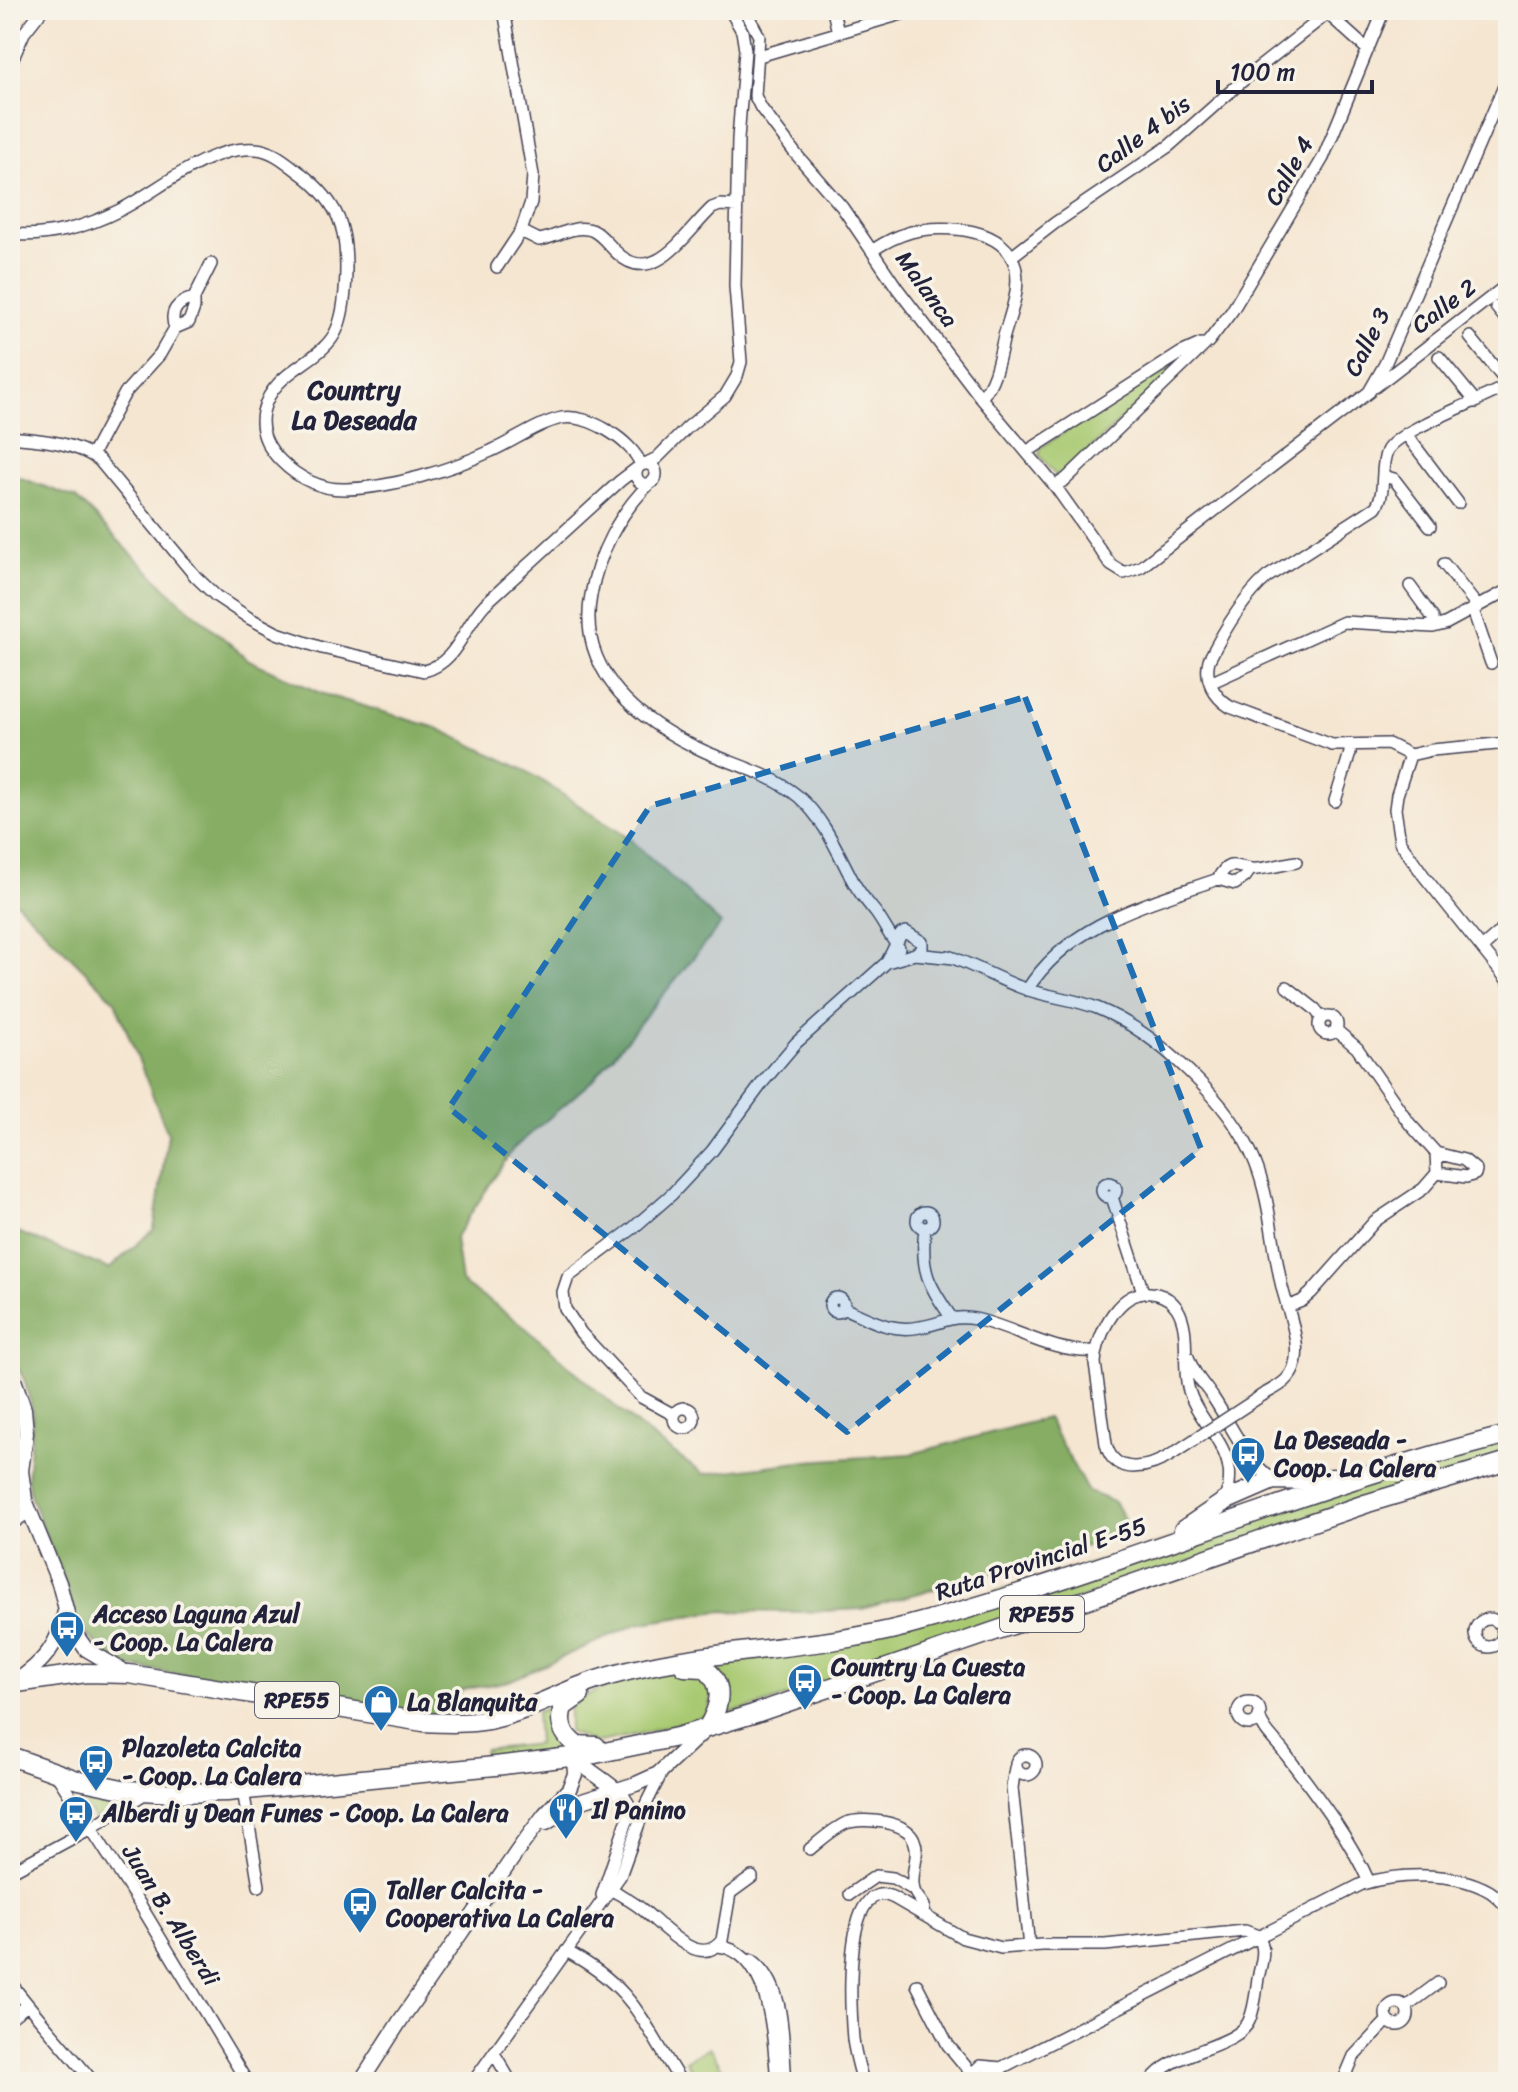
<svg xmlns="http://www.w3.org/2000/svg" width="1518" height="2092" viewBox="0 0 1518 2092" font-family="Sriracha,sans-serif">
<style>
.green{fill:#a8c971;stroke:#657656;stroke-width:2}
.forest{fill:#86ad63;stroke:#54684f;stroke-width:2}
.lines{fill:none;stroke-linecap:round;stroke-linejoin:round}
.minor-casing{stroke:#423f52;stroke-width:14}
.tertiary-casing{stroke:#423f52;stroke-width:17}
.primary-casing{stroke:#423f52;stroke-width:21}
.minor{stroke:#fff;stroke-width:11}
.tertiary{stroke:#fff;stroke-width:14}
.primary{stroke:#fff;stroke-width:18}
.minor-bridge-casing{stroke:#423f52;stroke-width:14;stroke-linecap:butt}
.minor-bridge{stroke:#fff;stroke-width:11}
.marked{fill:#1f6fb2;fill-opacity:0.2;stroke:#1f6fb2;stroke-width:6;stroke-dasharray:16 10;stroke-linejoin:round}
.labels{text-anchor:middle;stroke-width:7;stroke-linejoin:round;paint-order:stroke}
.shield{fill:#f7f3e8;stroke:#62616f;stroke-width:2}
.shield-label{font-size:22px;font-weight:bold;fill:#22223b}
.street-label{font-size:24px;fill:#22223b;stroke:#f7f3e8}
.poi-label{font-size:24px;font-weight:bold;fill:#22223b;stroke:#f7f3e8;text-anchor:start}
.neighbourhood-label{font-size:26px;font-weight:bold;fill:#22223b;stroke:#f7f3e8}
</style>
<rect width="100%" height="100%" fill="#f7f3e8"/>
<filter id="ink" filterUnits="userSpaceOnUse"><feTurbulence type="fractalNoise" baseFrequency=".0125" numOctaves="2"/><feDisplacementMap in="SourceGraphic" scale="16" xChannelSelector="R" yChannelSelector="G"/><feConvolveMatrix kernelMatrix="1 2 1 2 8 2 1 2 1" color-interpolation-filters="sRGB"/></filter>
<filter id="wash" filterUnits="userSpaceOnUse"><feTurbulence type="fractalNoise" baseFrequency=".006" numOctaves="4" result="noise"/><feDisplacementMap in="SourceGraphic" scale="32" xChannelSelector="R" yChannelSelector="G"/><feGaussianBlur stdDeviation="1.8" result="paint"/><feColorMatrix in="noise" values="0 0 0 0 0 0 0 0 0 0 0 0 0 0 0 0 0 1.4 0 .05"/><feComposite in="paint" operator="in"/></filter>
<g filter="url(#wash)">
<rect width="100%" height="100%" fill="#f5e6d1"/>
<path class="green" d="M1180,360L1182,363L1061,476L1054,474L1039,455L1041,447Z
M1508,1440V1455L759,1706L725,1714L724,1712L712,1662L786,1654Z
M687,1670L705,1678L712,1692L708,1714L702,1717L644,1733L594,1743L569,1732V1709C591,1685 654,1672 687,1670Z
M550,1707L552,1724L561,1751L483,1762L484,1750L538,1744L536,1712Z
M80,1789L130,1798L95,1820L80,1797Z
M709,2047L731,2082H698L686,2061Z"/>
<path class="forest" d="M10,474L76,498L173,595L249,660L320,693L437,728L527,771L630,839L721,924L594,1079L513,1149L455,1238L461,1282C483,1298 506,1312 527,1329C585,1379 639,1432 704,1474L807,1461L911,1454L1047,1418L1088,1492L1114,1502L1129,1527L1101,1542L862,1609L803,1612L720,1611L637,1624L509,1681L462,1690L446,1715L427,1716L271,1687L130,1667L109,1656L86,1634L77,1621L60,1570L31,1498L27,1479L33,1412L24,1379L10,1354V1229L109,1269L154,1229L168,1134L115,1001L16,902H10Z"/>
</g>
<g filter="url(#ink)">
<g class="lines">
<defs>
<path id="minor" d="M504,10L533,175L531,202L521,231L539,240C554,238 571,226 587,229C598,230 607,243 615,251C653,290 685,233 712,208L720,205L737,206
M745,10L759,36L755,96L761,108L795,153L842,207L897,288L981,398L1055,486L1111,565L1124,573L1141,567L1369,392L1385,364L1508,77
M833,10L838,33
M1370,10L1379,19
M1327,13L1368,50
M759,56L915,10
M10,65L24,33L42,10
M10,234C47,238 87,227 120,210C160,190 210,144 256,149C274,150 289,165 303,175C322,190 338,208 343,233C348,257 347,306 337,329C323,363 273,368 263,412C259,432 268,448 281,461C298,478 321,490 346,489C391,488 450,470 491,451C514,441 538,423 562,418C587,413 633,441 641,465
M873,250C885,242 897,236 911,232C944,224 1009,227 1016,270C1020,291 1010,315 1004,336C999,357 996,381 981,398
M1011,257L1055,223L1169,146L1248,76L1332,10
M497,267L521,231
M194,298L211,264
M1496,307L1508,322
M1470,337L1508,384
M1439,357L1476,402
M1375,387L1508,284
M1406,434L1458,503
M10,437C40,440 73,441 99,460L196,577L216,596L249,618L277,633L322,648L424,671C458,662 462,628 485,604L620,481L637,468
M1028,451L1181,353L1201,344
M92,455L125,393L160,354L175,328C169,312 177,302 194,298V308L189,322L175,328
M636 474a10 10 0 1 1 20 0a10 10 0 1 1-20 0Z
M645,464L657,458L688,427L725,396L737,376L741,362L735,286L738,139L745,50L742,31L730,10
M1383,476L1394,479L1430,526
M649,484C619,514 598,554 591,595C576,674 643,724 706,752C738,766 772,774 799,797C825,820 838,853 854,883C860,894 868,903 876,913C884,924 890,937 899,948
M1055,486L1066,479L1209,341L1232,311L1323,158L1384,10
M1444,564L1478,607
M1410,586L1433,618V627
M1473,610L1491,663
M1210,683L1344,622L1433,627L1445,624L1508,590
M1410,755L1388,744L1332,745L1230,707C1214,697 1204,679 1209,660C1224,630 1242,599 1267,577L1376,507C1387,491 1379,469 1387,451C1397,430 1483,400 1508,385
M1410,755L1397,795L1395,809L1400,842L1424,876L1508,981
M1410,755L1432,750L1508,743
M1335,801L1350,753V744
M1218,879L1235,884L1245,877L1250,870
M1483,947L1508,925
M915,954L954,958
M948,956C973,965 996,978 1020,987C1045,997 1072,998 1097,1008C1156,1032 1231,1102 1255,1162C1271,1202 1272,1245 1282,1287C1288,1313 1309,1358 1286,1380C1279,1387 1269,1391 1261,1396
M1287,987L1315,1009L1322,1018
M1027,990C1070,922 1148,904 1218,879C1230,855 1239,871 1257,869C1270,868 1283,864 1296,862
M1319 1025a9 9 0 1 1 18 0a9 9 0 1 1-18 0Z
M1436,1153L1464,1160L1476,1170L1475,1174L1466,1177L1437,1173
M1102 1190a7 7 0 1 1 14 0a7 7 0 1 1-14 0Z
M1112,1197L1143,1292
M917 1220a8 8 0 1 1 16 0a8 8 0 1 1-16 0Z
M925,1228C920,1270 928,1284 951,1317
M830 1305a7 7 0 1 1 14 0a7 7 0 1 1-14 0Z
M1287,1307L1302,1301L1311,1293L1375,1221L1423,1189L1437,1173L1436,1153L1409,1123L1357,1048L1336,1030
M843,1308C870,1319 890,1333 920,1327C942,1324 951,1314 975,1319C1016,1328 1053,1354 1095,1351
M1188,1357C1194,1375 1204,1384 1214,1399C1233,1428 1245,1459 1273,1480
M674 1418a10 10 0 1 1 20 0a10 10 0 1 1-20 0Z
M674,1415L641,1397L581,1333L565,1309L563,1292L568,1277L632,1229L672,1194L712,1151L763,1082L796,1043L887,962L901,934L906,932L922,942V949L915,954L887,962
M1174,1453C1153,1467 1114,1479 1106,1444L1095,1363C1097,1334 1120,1284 1157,1294C1165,1296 1172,1301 1177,1308C1191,1330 1182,1362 1188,1387C1195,1417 1225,1439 1229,1469C1231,1479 1228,1490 1227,1500
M10,1525L29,1512
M1475 1633a14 14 0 1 1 28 0a14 14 0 1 1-28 0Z
M1238 1713a11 11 0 1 1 22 0a11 11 0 1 1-22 0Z
M1259,1716C1263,1731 1275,1740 1284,1752C1314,1792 1349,1836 1369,1882
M1016 1765a10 10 0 1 1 20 0a10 10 0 1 1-20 0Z
M1015,1768L1012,1788L1029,1947
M58,1777L141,1906L247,2082
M243,1790L259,1886
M810,1849C821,1840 833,1829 846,1823C863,1817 907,1821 914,1840C921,1856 909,1875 914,1890C915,1895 922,1902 924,1906L923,1915
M10,1872L91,1828L147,1792
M611,1889C622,1896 633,1902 643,1910C661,1924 700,1971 722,1940L730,1893L752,1877
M850,1894L876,1876L893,1878L914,1890
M602,1895L626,1824L630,1815L636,1814
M718,1946C772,1952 773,2040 777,2082
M566,1951C635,1988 641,2020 681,2082
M752,1960C787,1985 782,2043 786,2082
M10,1982C36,2017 66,2048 93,2082
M917,1985L948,2045L976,2079
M1386 2014a11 11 0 1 1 22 0a11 11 0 1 1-22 0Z
M1406,2007L1438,1983
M10,2018L26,2006
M494,2053L511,2082
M994,2077L1003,2067L1362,1884C1399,1873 1454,1871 1489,1891C1496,1895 1502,1902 1508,1908
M976,2079V2070L980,2066L1002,2068
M473,2082L620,1876L646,1804L663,1770
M863,2082C859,2068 855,2054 853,2039C851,2015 841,1872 894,1898L963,1938L1001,1948L1042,1945H1105L1245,1931L1258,1936C1267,1949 1261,1964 1258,1978C1256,1992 1255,2008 1249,2021C1237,2048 1171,2050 1150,2082
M1343,2082L1354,2056L1388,2020"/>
<path id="tertiary" d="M10,1368L24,1409L26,1433L21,1471L25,1500L59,1583L71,1628L86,1649L125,1672
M15,1682C43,1663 59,1645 65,1611
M574,1757C591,1776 628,1788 630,1815
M546,1823L579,1802L636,1784L658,1774L705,1730
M361,2082L400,2021L521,1846L545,1814L569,1789L575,1774L574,1756"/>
<path id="primary" d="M1183,1530L1227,1500L1273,1480L1315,1481L1332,1478
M684,1667L704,1668C726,1684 720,1707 707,1728
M10,1684L86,1673L129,1674L423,1722C445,1723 467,1724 489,1720C521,1713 550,1698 580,1686C603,1677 626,1671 650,1666C735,1648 822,1648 907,1626C1111,1572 1304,1486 1508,1435
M580,1695L563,1707C558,1723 562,1734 576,1745L596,1746
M10,1756L74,1779L127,1790L173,1793L227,1792L495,1766L595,1754L677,1737L753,1714L1368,1503L1508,1461"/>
</defs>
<use href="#minor" class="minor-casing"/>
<use href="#tertiary" class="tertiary-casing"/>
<use href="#primary" class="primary-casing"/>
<use href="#minor" class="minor"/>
<use href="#tertiary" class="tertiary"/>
<use href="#primary" class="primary"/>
<defs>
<path id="minor-bridge" d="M1174,1453L1261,1396"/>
</defs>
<use href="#minor-bridge" class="minor-bridge-casing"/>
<use href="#minor-bridge" class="minor-bridge"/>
</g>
</g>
<path class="marked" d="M1025,697L1201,1149L847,1432L449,1108L650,806Z"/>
<defs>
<symbol id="bus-pin" viewBox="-11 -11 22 30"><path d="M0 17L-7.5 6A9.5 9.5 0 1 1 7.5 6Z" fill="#1f6fb2" stroke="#f7f3e8"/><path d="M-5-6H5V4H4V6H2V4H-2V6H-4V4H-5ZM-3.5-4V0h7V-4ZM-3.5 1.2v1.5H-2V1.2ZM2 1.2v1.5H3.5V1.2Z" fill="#fff"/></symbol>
<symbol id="shop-pin" viewBox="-11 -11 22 30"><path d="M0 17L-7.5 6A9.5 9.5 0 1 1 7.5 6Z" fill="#1f6fb2" stroke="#f7f3e8"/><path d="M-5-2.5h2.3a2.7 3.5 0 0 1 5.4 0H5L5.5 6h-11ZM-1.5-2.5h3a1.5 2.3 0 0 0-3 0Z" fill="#fff"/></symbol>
<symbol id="restaurant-pin" viewBox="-11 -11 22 30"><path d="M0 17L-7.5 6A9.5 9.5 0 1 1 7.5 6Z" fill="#1f6fb2" stroke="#f7f3e8"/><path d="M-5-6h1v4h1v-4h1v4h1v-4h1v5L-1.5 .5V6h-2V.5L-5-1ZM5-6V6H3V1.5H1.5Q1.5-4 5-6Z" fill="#fff"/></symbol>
</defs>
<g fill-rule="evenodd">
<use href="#bus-pin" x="1228" y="1434" width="40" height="54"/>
<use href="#bus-pin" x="47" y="1608" width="40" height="54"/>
<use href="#bus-pin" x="785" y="1661" width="40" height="54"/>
<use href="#shop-pin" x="361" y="1682" width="40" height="54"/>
<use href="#bus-pin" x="76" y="1742" width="40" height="54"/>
<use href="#restaurant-pin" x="546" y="1790" width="40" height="54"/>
<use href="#bus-pin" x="56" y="1793" width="40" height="54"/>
<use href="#bus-pin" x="340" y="1884" width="40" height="54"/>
</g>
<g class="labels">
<g class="shield">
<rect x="1000" y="1596" width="84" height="36" rx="6"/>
<rect x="255" y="1682" width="84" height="36" rx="6"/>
</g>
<g class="shield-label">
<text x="1042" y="1622">RPE55</text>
<text x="297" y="1708">RPE55</text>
</g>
<g class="street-label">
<text transform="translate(1143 134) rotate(-37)" y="8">Calle 4 bis</text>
<text transform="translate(1289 171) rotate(-61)" y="8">Calle 4</text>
<text transform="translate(927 289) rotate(54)" y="8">Malanca</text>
<text transform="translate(1444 306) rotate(-37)" y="8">Calle 2</text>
<text transform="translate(1367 342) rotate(-63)" y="8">Calle 3</text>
<text transform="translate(1041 1559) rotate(-18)" y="8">Ruta Provincial E-55</text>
<text transform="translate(171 1915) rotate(58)" y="8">Juan B. Alberdi</text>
</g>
<g class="poi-label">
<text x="1274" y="1448">La Deseada -<tspan x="1274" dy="28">Coop. La Calera</tspan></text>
<text x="93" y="1622">Acceso Laguna Azul<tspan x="93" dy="28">- Coop. La Calera</tspan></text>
<text x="831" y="1675">Country La Cuesta<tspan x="831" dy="28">- Coop. La Calera</tspan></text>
<text x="407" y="1710">La Blanquita</text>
<text x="122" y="1756">Plazoleta Calcita<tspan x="122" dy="28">- Coop. La Calera</tspan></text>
<text x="592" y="1818">Il Panino</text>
<text x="102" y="1821">Alberdi y Dean Funes - Coop. La Calera</text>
<text x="386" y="1898">Taller Calcita -<tspan x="386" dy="28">Cooperativa La Calera</tspan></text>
</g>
<g class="neighbourhood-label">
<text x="354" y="399">Country<tspan x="354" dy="30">La Deseada</tspan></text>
</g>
</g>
<rect width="1518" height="2092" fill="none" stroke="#f7f3e8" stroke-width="40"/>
<path d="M1218 80v12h154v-12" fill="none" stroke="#22223b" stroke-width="4"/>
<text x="1230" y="80" font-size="24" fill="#22223b" stroke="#f7f3e8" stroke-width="6" paint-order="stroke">100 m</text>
</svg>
